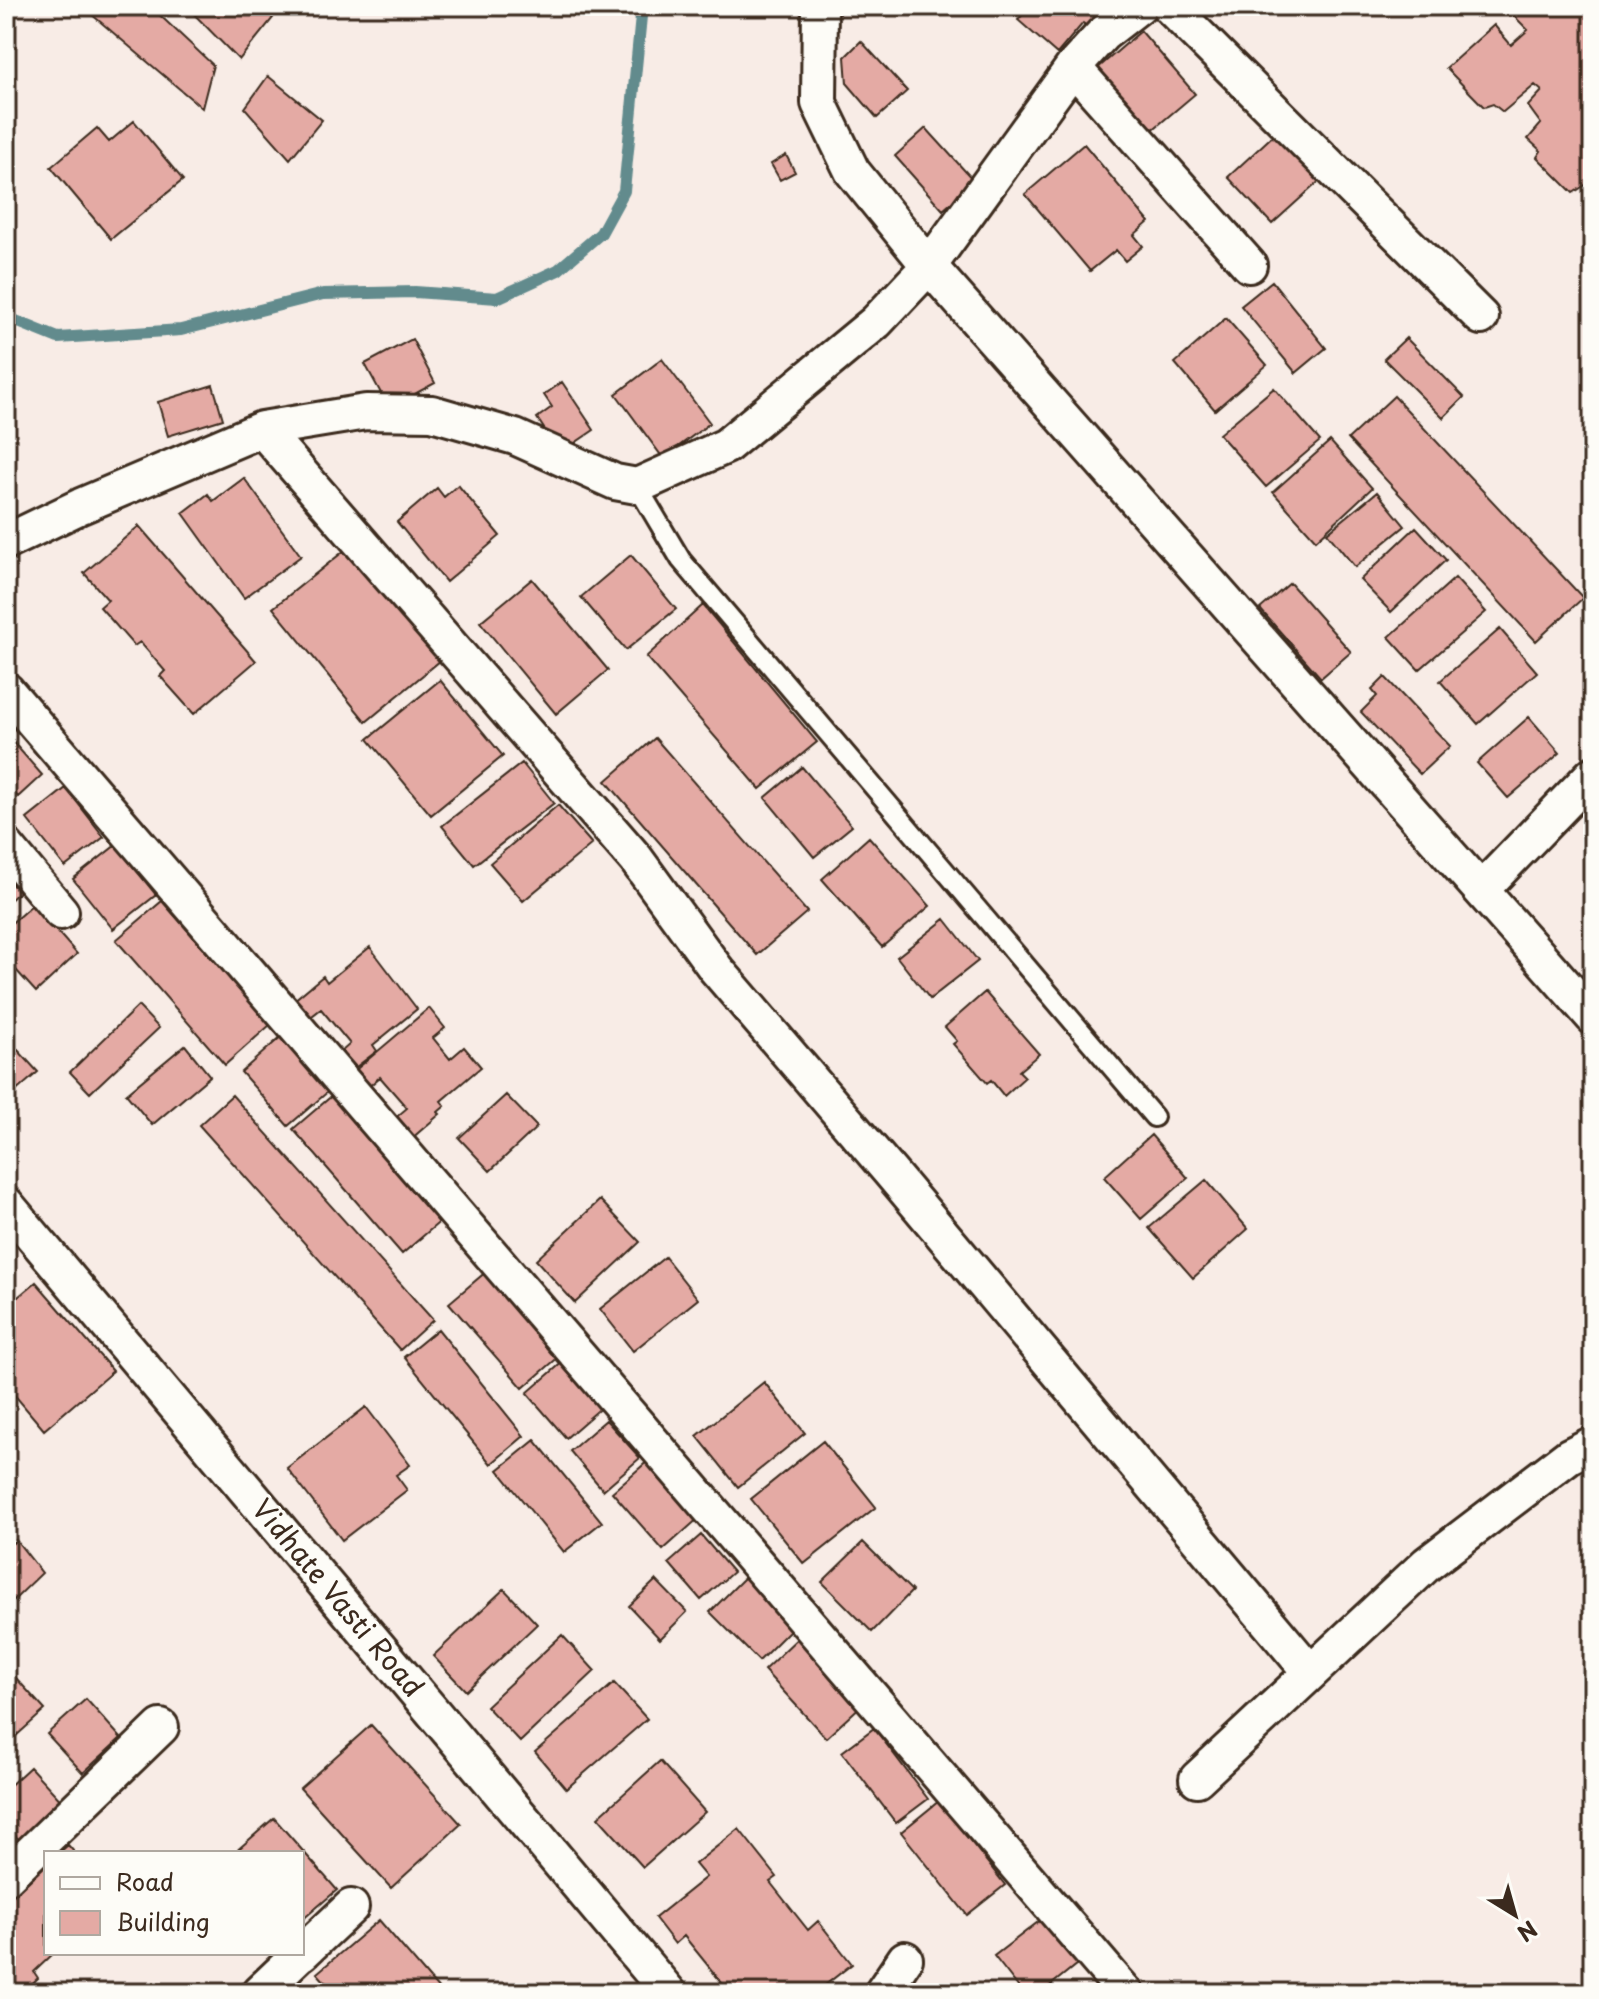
<svg xmlns="http://www.w3.org/2000/svg" width="1599" height="1999" viewBox="0 0 1599 1999" font-family="'Playpen Sans',sans-serif">
<style>
.lines{fill:none;stroke-linecap:round;stroke-linejoin:round}
.stream{stroke:#628b8d;stroke-width:12}
.building{fill:#e4aaa4;stroke:#3b2a1e;stroke-width:2}
.service-casing{stroke:#3b2a1e;stroke-width:24}
.minor-casing{stroke:#3b2a1e;stroke-width:40}
.service{stroke:#fdfcf7;stroke-width:18}
.minor{stroke:#fdfcf7;stroke-width:34}
.labels{text-anchor:middle;stroke-width:6;stroke-linejoin:round;paint-order:stroke}
.street-label{font-size:28px;fill:#3b2a1e;stroke:#fdfcf7}
</style>
<rect width="100%" height="100%" fill="#f8ece6"/>
<filter id="ink" filterUnits="userSpaceOnUse"><feTurbulence type="fractalNoise" baseFrequency=".0125" numOctaves="2"/><feDisplacementMap in="SourceGraphic" scale="16" xChannelSelector="R" yChannelSelector="G"/><feConvolveMatrix kernelMatrix="1 2 1 2 8 2 1 2 1" color-interpolation-filters="sRGB"/></filter>
<g filter="url(#ink)">
<g class="lines">
<path class="stream" d="M6,317L58,338L181,330L323,294L415,292L497,298L558,270L601,233L624,191L642,6"/>
</g>
<path class="building" d="M86,6H150L213,65L202,108L84,8Z
M186,6H259L273,18L239,60Z
M1030,6H1103L1087,26L1083,23L1057,54L1018,20Z
M1514,6H1593V180L1573,193L1537,157L1541,151L1528,139L1541,124L1528,106L1542,91L1535,85L1503,112L1493,104L1484,107L1446,68L1494,25L1511,45L1528,30L1508,10Z
M1141,31L1195,94L1144,137L1090,75Z
M861,41L907,91L877,118L847,83L845,57Z
M268,76L322,120L290,159L245,108Z
M134,121L183,180L111,239L51,167L97,128L109,142Z
M926,128L975,182L943,210L895,156Z
M1280,129L1324,177L1272,224L1228,177Z
M1084,144L1149,222L1134,235L1143,246L1125,261L1116,250L1090,271L1025,194Z
M786,155L795,172L780,180L771,164Z
M1272,281L1326,348L1296,373L1241,306Z
M1226,318L1267,365L1215,410L1175,363Z
M1406,338L1464,397L1443,418L1384,359Z
M412,339L435,383L389,408L365,364Z
M662,359L710,423L663,458L616,394Z
M562,382L594,430L560,453L537,418L552,407L544,395Z
M213,385L223,419L168,436L158,402Z
M1274,388L1320,441L1266,487L1219,434Z
M1394,396L1583,598L1536,641L1348,439Z
M1330,441L1372,488L1316,540L1273,492Z
M244,478L301,556L244,598L183,513L208,494L213,501Z
M458,485L500,536L446,582L397,522L437,488L444,497Z
M1377,492L1405,526L1355,567L1327,533Z
M139,526L256,661L194,714L160,676L165,671L140,642L134,646L100,607L108,600L84,573Z
M1416,527L1446,560L1391,612L1360,580Z
M349,547L441,660L366,722L273,608Z
M631,555L676,609L626,650L581,597Z
M1455,578L1486,612L1419,670L1389,637Z
M532,579L608,670L556,714L480,622Z
M1290,583L1351,652L1321,678L1260,609Z
M703,605L817,742L760,789L646,657Z
M1500,629L1537,672L1478,724L1440,681Z
M1385,677L1450,746L1420,774L1361,712L1377,696L1372,690Z
M440,680L503,756L431,815L368,739Z
M1529,717L1560,753L1508,798L1477,763Z
M6,734L42,775L18,797L6,784Z
M655,738L807,912L757,955L606,781Z
M522,763L554,803L474,865L442,826Z
M802,767L852,826L814,857L765,798Z
M66,788L104,837L65,867L27,819Z
M558,805L592,844L523,901L490,863Z
M869,837L930,906L882,947L822,879Z
M116,845L156,895L113,929L73,879Z
M6,878L19,892L6,904Z
M162,901L270,1025L225,1065L116,940Z
M33,904L77,954L36,992L6,959V928Z
M945,919L978,961L930,999L897,957Z
M370,947L417,1009L373,1045L377,1051L356,1067L342,1051L350,1044L321,1009L308,1019L293,1001L323,976L327,982Z
M985,992L1039,1054L1019,1071L1025,1077L1004,1096L991,1080L987,1083L953,1044L957,1041L945,1027Z
M138,1006L159,1028L90,1093L70,1072Z
M429,1008L445,1028L433,1038L450,1059L464,1047L481,1067L441,1101L445,1106L438,1112L440,1114L411,1139L394,1119L407,1108L380,1077L366,1089L352,1073Z
M283,1035L330,1090L288,1126L241,1072Z
M185,1045L210,1076L152,1125L126,1094Z
M16,1048L38,1072L6,1100V1057Z
M334,1094L443,1219L402,1254L293,1129Z
M232,1095L433,1320L400,1350L199,1125Z
M506,1095L537,1127L490,1171L459,1138Z
M1151,1135L1188,1178L1141,1219L1104,1177Z
M1206,1180L1248,1229L1193,1278L1149,1228Z
M600,1200L640,1242L575,1303L536,1260Z
M665,1257L698,1299L633,1351L600,1309Z
M487,1271L561,1355L523,1388L449,1303Z
M36,1282L113,1371L44,1430L6,1385V1307Z
M438,1329L524,1436L491,1464L404,1357Z
M572,1354L611,1399L566,1438L527,1393Z
M764,1382L805,1433L738,1487L697,1436Z
M366,1407L410,1465L396,1475L407,1490L342,1540L287,1468Z
M606,1420L640,1458L603,1490L570,1451Z
M535,1440L602,1522L564,1552L498,1470Z
M823,1441L876,1507L804,1564L751,1499Z
M649,1460L700,1517L663,1550L612,1492Z
M6,1535L13,1543L16,1540L42,1573L13,1601L6,1596Z
M701,1535L733,1572L701,1600L669,1563Z
M863,1542L912,1591L872,1632L822,1582Z
M745,1577L794,1626L759,1661L710,1612Z
M656,1580L687,1612L660,1639L629,1606Z
M504,1589L537,1624L466,1691L433,1656Z
M562,1635L595,1671L520,1742L486,1706Z
M801,1635L864,1703L826,1738L764,1670Z
M6,1667L45,1710L6,1745Z
M614,1683L647,1719L566,1789L535,1752Z
M86,1699L121,1738L83,1773L47,1734Z
M371,1725L461,1824L391,1888L300,1788Z
M874,1728L928,1799L896,1823L842,1752Z
M660,1761L705,1812L643,1867L598,1817Z
M30,1767L65,1805L23,1844L6,1826V1789Z
M939,1801L1005,1885L967,1915L901,1832Z
M274,1818L337,1890L302,1920V1853H234Z
M739,1829L777,1877L770,1882L808,1930L818,1921L852,1964L815,1993L807,1990L803,1993H730L684,1936L675,1944L655,1918L706,1877L695,1864Z
M68,1845L75,1853H59Z
M46,1865V1953H54L34,1972L38,1978L22,1993H6V1902Z
M1042,1919L1077,1964L1041,1993H1023L994,1956Z
M379,1920L441,1992L440,1993H335L317,1973Z"/>
<g class="lines">
<defs>
<path id="service" d="M637,486L681,560L1154,1117"/>
<path id="minor" d="M820,6L819,103L852,171L929,266L1593,1017
M1169,6L1481,317
M1073,67L1249,265
M262,429L636,859L716,969L891,1173L1310,1672
M6,542L81,506L262,429L366,412L432,413L515,437L615,482L637,486L726,446L876,322L929,266L1073,67L1103,34L1139,6
M6,690L1126,1993
M6,846L61,912
M1481,890L1593,774
M6,1204L669,1993
M1197,1779L1427,1564L1569,1456L1593,1444
M6,1877L161,1727
M302,1953L351,1907
M259,1993L301,1953
M882,1993L905,1959"/>
</defs>
<use href="#service" class="service-casing"/>
<use href="#minor" class="minor-casing"/>
<use href="#service" class="service"/>
<use href="#minor" class="minor"/>
</g>
</g>
<g class="labels">
<g class="street-label">
<text transform="translate(338 1598) rotate(50)" y="10">Vidhate Vasti Road</text>
</g>
</g>
<rect width="1599" height="1999" fill="none" stroke="#fdfcf7" stroke-width="32"/>
<rect x="16" y="16" width="1567" height="1967" fill="none" stroke="#3b2a1e" stroke-width="3" filter="url(#ink)"/>
<rect x="44" y="1851" width="260" height="104" fill="#fdfcf7" stroke="#afa8a0" stroke-width="2"/>
<rect x="60" y="1877" width="40" height="12" fill="#fdfcf7" stroke="#afa8a0" stroke-width="2"/>
<text x="116" y="1891" font-size="24" fill="#3b2a1e">Road</text>
<rect x="60" y="1911" width="40" height="24" fill="#e4aaa4" stroke="#afa8a0" stroke-width="2"/>
<text x="116" y="1931" font-size="24" fill="#3b2a1e">Building</text>
<g transform="translate(1515 1915) rotate(143)" stroke="#fdfcf7" stroke-width="6" paint-order="stroke">
<path d="M0-6L14 30L0 20L-14 30Z" fill="#3b2a1e"/>
<text y="-12" font-size="22" font-weight="bold" text-anchor="middle" fill="#3b2a1e">N</text>
</g>
</svg>
